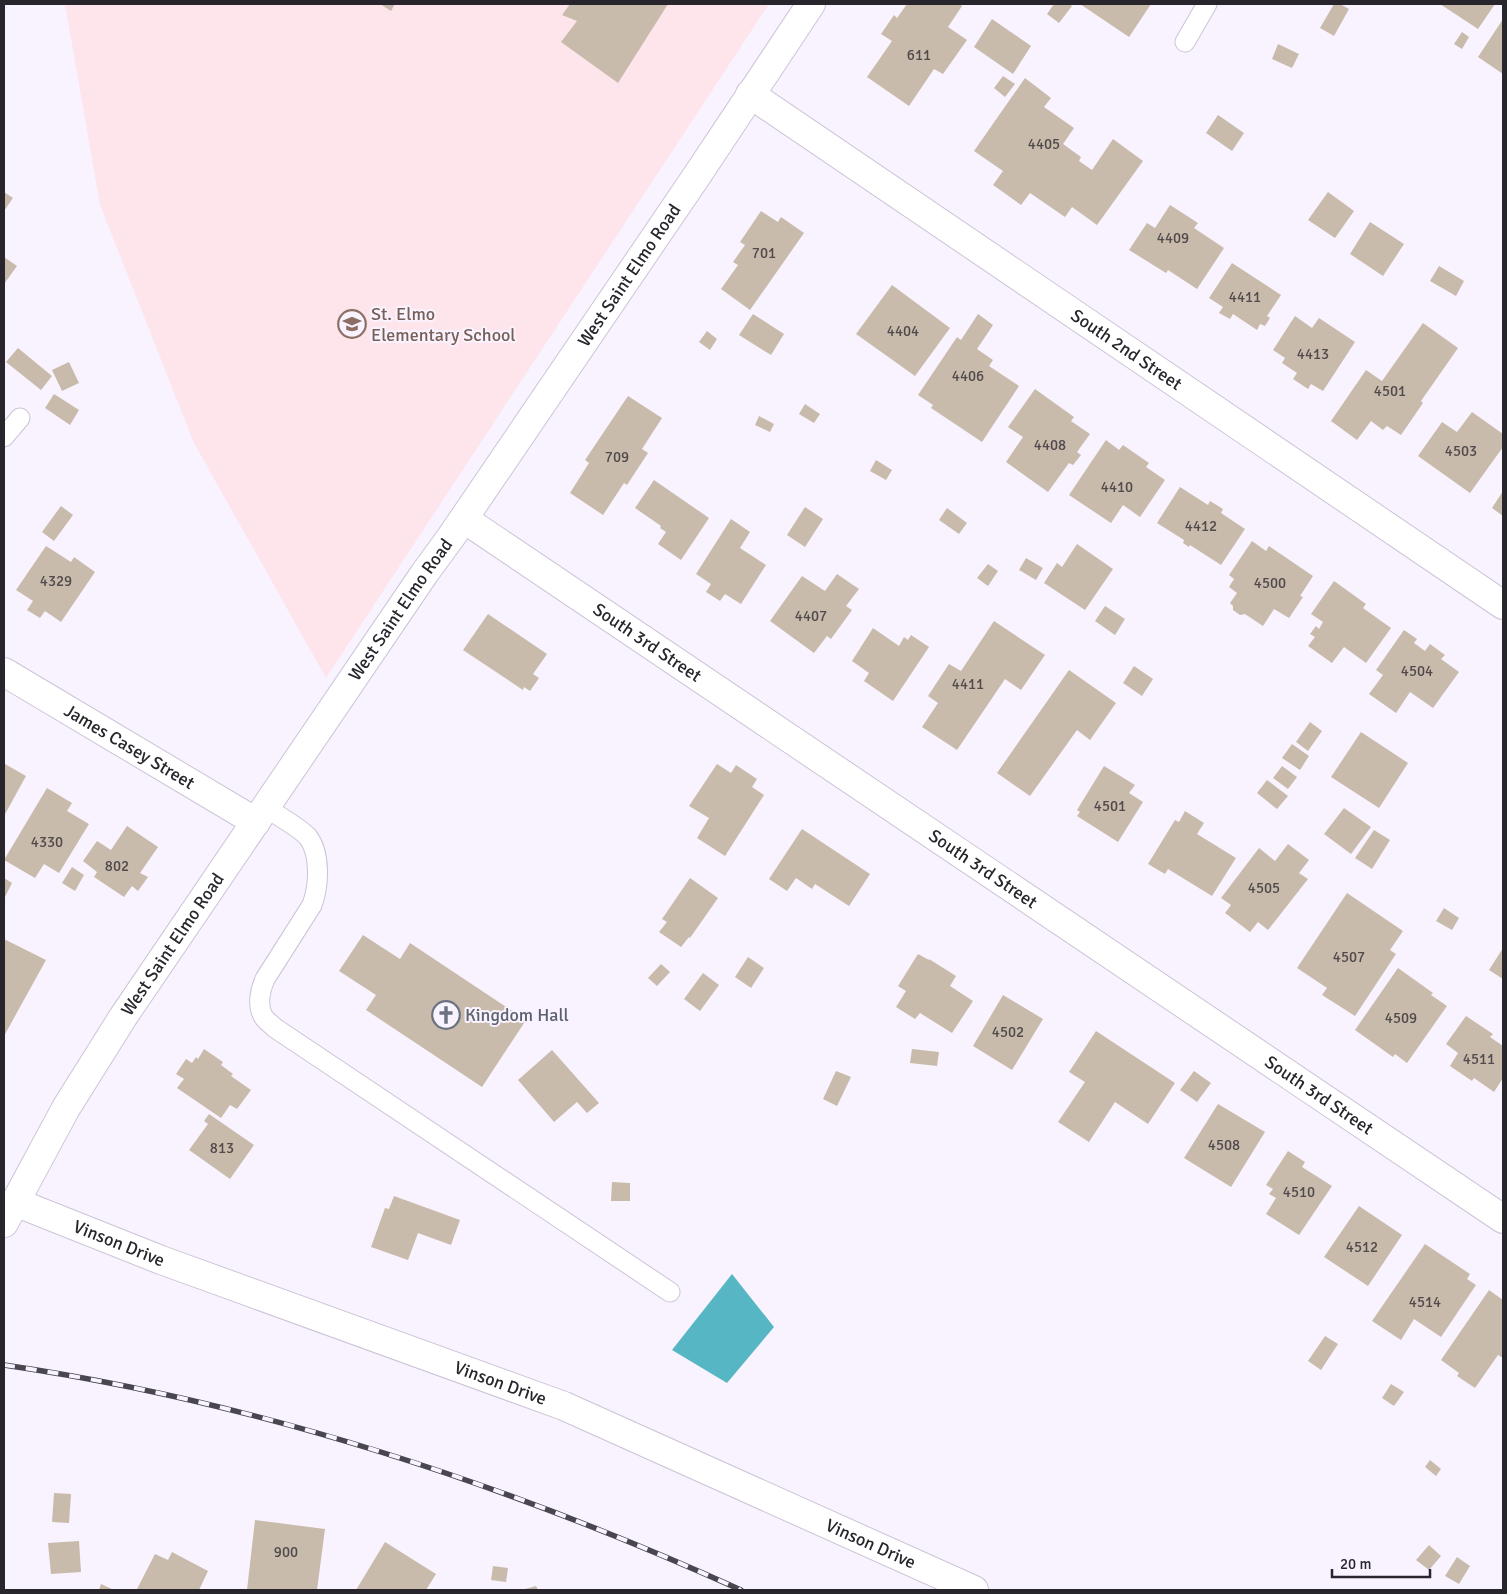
<svg xmlns="http://www.w3.org/2000/svg" width="1507" height="1594" viewBox="0 0 1507 1594" font-family="Signika,sans-serif">
<style>
.education{fill:#fee4eb}
.water{fill:#57b6c3}
.building{fill:#c9bbab}
.lines{fill:none;stroke-linecap:round;stroke-linejoin:round}
.service-casing{stroke:#ccc4d6;stroke-width:21}
.minor-casing{stroke:#ccc4d6;stroke-width:30}
.tertiary-casing{stroke:#ccc4d6;stroke-width:30}
.service{stroke:#fff;stroke-width:19}
.minor{stroke:#fff;stroke-width:28}
.tertiary{stroke:#fff;stroke-width:28}
.rail-casing{stroke:#4a464e;stroke-width:5.5}
.rail{stroke:#f8f3ff;stroke-width:4;stroke-dasharray:11;stroke-linecap:butt}
.labels{text-anchor:middle;stroke-width:4;stroke-linejoin:round;paint-order:stroke}
.number-label{font-size:15px;fill:#514a4c}
.street-label{font-size:18px;fill:#29252c;stroke:#f8f3ff}
.education-label{font-size:18px;fill:#785e54;stroke:#f8f3ff;text-anchor:start}
.worship-label{font-size:18px;fill:#5b616d;stroke:#f8f3ff;text-anchor:start}
</style>
<rect width="100%" height="100%" fill="#f8f3ff"/>
<path class="education" d="M65,4H769L326,678L194,443L100,205Z"/>
<path class="water" d="M732,1274L774,1327L727,1383L672,1350Z"/>
<path class="building" d="M380,4H395L391,11Z
M570,4H668L618,83L561,42L577,21L562,15Z
M907,4H959L962,6L948,27L967,40L943,74L934,69L909,106L867,77L892,41L881,34L894,15L897,18Z
M1054,4H1069L1072,6L1059,23L1047,14Z
M1080,4H1151L1129,37Z
M1334,4H1340L1349,9L1334,36L1320,28Z
M1440,4H1495L1478,29Z
M992,19L1031,46L1013,74L974,47Z
M1503,19V74L1478,57Z
M1462,32L1469,37L1462,49L1454,44Z
M1278,44L1299,54L1292,68L1272,59Z
M1003,76L1015,84L1005,97L994,88Z
M1025,78L1051,98L1044,107L1074,128L1063,144L1081,157L1079,161L1092,170L1113,139L1143,161L1097,225L1072,207L1065,217L1030,193L1021,205L993,185L1003,171L974,151Z
M1218,115L1244,133L1232,151L1206,133Z
M4,192L13,198L4,211Z
M1328,192L1354,211L1335,238L1308,220Z
M1170,205L1198,223L1194,228L1224,248L1197,289L1168,270L1166,273L1129,250L1147,223L1155,228Z
M761,211L778,222L781,217L804,233L750,310L721,289L738,265L733,262L745,245L740,242Z
M1370,222L1404,244L1383,276L1350,254Z
M4,257L17,266L4,284Z
M1232,263L1281,295L1267,316L1270,318L1265,326L1260,324L1257,330L1233,314L1230,319L1219,313L1223,307L1209,298Z
M1439,266L1464,281L1456,296L1430,281Z
M892,285L950,328L915,376L856,334Z
M753,314L784,334L771,355L739,335Z
M978,314L993,325L977,349L993,360L989,366L1019,386L982,442L931,408L933,405L918,395L957,337L961,340Z
M1295,316L1312,328L1319,318L1355,342L1323,391L1311,384L1308,389L1293,379L1297,373L1282,363L1285,358L1273,350Z
M1423,323L1458,348L1421,401L1423,403L1401,435L1387,426L1383,430L1371,421L1357,440L1331,421L1366,370L1382,381Z
M707,331L717,339L710,350L699,342Z
M18,348L52,376L41,390L6,362Z
M69,362L79,383L62,391L52,370Z
M1035,389L1074,417L1071,421L1090,434L1077,452L1081,455L1073,465L1069,463L1048,492L1006,462L1023,437L1008,427Z
M54,394L79,410L70,425L45,408Z
M628,396L662,418L642,449L648,453L627,485L624,483L603,515L570,493L589,463L585,460Z
M805,404L820,414L814,423L799,414Z
M1472,412L1503,434V447L1470,493L1418,456L1442,422L1457,432Z
M759,416L774,424L770,432L755,425Z
M1106,440L1119,450L1123,445L1149,463L1146,467L1165,480L1140,517L1123,505L1111,523L1069,495Z
M876,460L892,470L886,480L870,471Z
M654,480L709,518L681,560L658,544L666,532L660,528L661,526L635,508Z
M1180,487L1208,505L1210,501L1223,509L1221,513L1245,529L1221,565L1190,545L1189,547L1183,543L1184,540L1157,523Z
M1503,491V516L1492,508Z
M61,506L73,515L54,541L42,532Z
M805,507L823,519L805,547L787,535Z
M947,508L967,523L959,534L939,520Z
M731,519L750,532L740,548L766,565L741,604L725,594L720,601L706,592L711,584L696,574Z
M1252,541L1266,551L1269,546L1313,576L1300,596L1303,597L1289,618L1274,609L1263,626L1245,614L1240,615L1233,610V606L1230,603L1237,593L1229,587L1234,579L1229,575Z
M1077,544L1113,569L1085,610L1044,583L1057,563L1062,567Z
M46,546L71,562L74,557L95,572L61,622L45,611L40,618L27,610L33,601L16,590Z
M1026,558L1043,568L1036,580L1019,570Z
M988,564L998,571L988,586L977,578Z
M837,574L859,589L846,606L852,610L831,639L827,636L814,653L770,621L802,576L825,591Z
M1334,581L1366,604L1363,608L1391,628L1366,663L1344,647L1332,663L1308,646L1315,637L1310,634L1316,626L1319,629L1323,622L1311,614Z
M1105,606L1125,619L1115,635L1095,621Z
M488,614L547,654L533,674L539,678L530,691L524,687L523,690L463,650Z
M994,621L1045,655L1021,690L1005,679L957,750L922,727L938,703L928,696L949,664L961,671Z
M873,628L899,646L904,637L908,640L911,635L929,647L893,701L864,681L869,673L852,661Z
M1404,630L1417,639L1414,643L1425,651L1430,644L1445,655L1441,659L1459,672L1433,708L1410,692L1396,713L1369,694L1383,675L1376,670Z
M1134,666L1153,679L1142,696L1123,683Z
M1069,670L1116,703L1090,740L1077,730L1030,796L997,773Z
M1310,722L1322,731L1308,751L1296,742Z
M1361,732L1408,763L1379,808L1331,777Z
M1292,744L1309,756L1300,770L1282,758Z
M5,764L26,776L4,816V767Z
M717,764L731,773L736,765L757,779L752,787L764,795L725,856L697,838L709,818L689,806Z
M1104,766L1135,785L1129,793L1143,802L1118,842L1077,816L1080,812L1077,810Z
M1282,766L1297,777L1288,789L1273,778Z
M1267,780L1288,796L1277,809L1257,793Z
M47,788L72,803L67,811L89,824L59,873L44,864L35,878L4,860Z
M1344,808L1371,827L1351,854L1324,834Z
M1185,811L1204,823L1197,834L1236,858L1212,896L1168,869L1165,874L1148,864L1175,820L1179,822Z
M127,826L158,847L140,873L148,877L138,891L132,886L124,897L94,877L97,872L83,861L97,841L111,850Z
M802,829L870,874L849,906L815,884L812,889L796,878L787,891L769,879Z
M1374,830L1390,840L1372,869L1355,858Z
M1288,844L1309,860L1299,873L1308,879L1268,930L1258,922L1250,932L1225,913L1231,905L1221,898L1259,848L1275,861Z
M72,867L84,875L75,891L62,883Z
M4,878L12,883L4,899Z
M690,878L718,898L690,938L689,937L681,947L659,932L667,922L662,919Z
M1347,893L1403,931L1390,950L1396,954L1355,1016L1322,995L1327,988L1297,968Z
M1444,908L1459,918L1452,930L1436,921Z
M363,935L400,959L410,943L526,1020L482,1087L366,1010L376,995L339,971Z
M4,939L46,960L4,1036Z
M1503,948V979L1489,970Z
M918,954L929,960V959L956,976L950,986L973,1001L952,1033L920,1013L915,1019L896,1007L906,991L898,986Z
M748,957L764,968L751,988L735,977Z
M661,964L670,972L657,986L648,978Z
M1398,968L1433,993L1431,995L1447,1006L1407,1063L1395,1054L1393,1057L1355,1030Z
M703,973L719,985L700,1011L684,999Z
M1003,995L1043,1019L1012,1070L973,1046Z
M1466,1016L1493,1034L1490,1037L1503,1046V1078L1494,1092L1474,1078L1472,1081L1450,1066L1458,1053L1446,1044Z
M1096,1031L1175,1083L1148,1124L1115,1102L1089,1142L1058,1122L1085,1082L1069,1072Z
M204,1049L223,1062L221,1065L233,1074L231,1076L251,1090L237,1109L230,1105L221,1118L177,1088L184,1079L176,1074L186,1059L192,1063L196,1057L198,1059Z
M912,1049L939,1052L937,1066L910,1063Z
M552,1050L599,1103L587,1113L577,1102L554,1122L518,1080Z
M836,1071L851,1077L837,1106L823,1099Z
M1194,1071L1211,1083L1197,1102L1180,1090Z
M1218,1104L1265,1132L1231,1187L1184,1158Z
M209,1114L254,1145L230,1179L189,1150L208,1124L204,1121Z
M1288,1151L1305,1162L1302,1167L1332,1186L1299,1235L1266,1214L1276,1198L1269,1194L1273,1189L1266,1185Z
M612,1182L630,1183V1201H611Z
M394,1196L460,1220L451,1245L418,1233L408,1260L371,1247L385,1208L389,1209Z
M1359,1206L1402,1235L1368,1286L1324,1257Z
M1425,1244L1470,1274L1467,1279L1476,1285L1441,1337L1414,1319L1401,1340L1372,1321Z
M1489,1290L1503,1300V1358L1498,1355L1475,1388L1457,1376L1459,1373L1441,1360Z
M1325,1336L1338,1344L1321,1370L1308,1361Z
M1391,1384L1404,1392L1394,1406L1382,1398Z
M1430,1460L1441,1469L1436,1476L1425,1467Z
M54,1493L71,1494L69,1523L52,1522Z
M255,1520L325,1529L317,1590H247Z
M79,1541L81,1572L51,1574L48,1543Z
M385,1542L436,1574L426,1590H356Z
M1429,1545L1441,1556L1429,1570L1416,1560Z
M172,1552L208,1571L199,1590H140L137,1589L155,1554L168,1560Z
M1457,1557L1470,1566L1459,1584L1445,1576Z
M493,1566L508,1568L506,1582L491,1580Z
M101,1584L114,1590H99Z
M536,1586L538,1590H521Z"/>
<g class="lines">
<defs>
<path id="service" d="M1185,42L1207,4
M4,437L20,418
M266,808C276,814 301,829 308,837C321,854 319,886 312,905L265,979C260,990 257,1005 263,1016C265,1020 271,1024 275,1028L670,1292"/>
<g id="minor">
<path id="s1" d="M750,94L1503,605"/>
<path id="s2" d="M464,519L1503,1219"/>
</g>
<g id="tertiary">
<path id="s3" d="M4,672L256,822"/>
<path id="s4" d="M15,1202L161,1260L564,1406L974,1590"/>
<path id="s5" d="M4,1223L66,1108L123,1017L424,574L451,537L696,177L811,4"/>
</g>
</defs>
<use href="#service" class="service-casing"/>
<use href="#minor" class="minor-casing"/>
<use href="#tertiary" class="tertiary-casing"/>
<use href="#service" class="service"/>
<use href="#minor" class="minor"/>
<use href="#tertiary" class="tertiary"/>
<defs>
<path id="rail" d="M4,1365C259,1402 506,1484 741,1590"/>
</defs>
<use href="#rail" class="rail-casing"/>
<use href="#rail" class="rail"/>
</g>
<defs>
<symbol id="school-ring" viewBox="-11 -11 22 22"><circle r="9.5" fill="#f8f3ff" stroke="#8d6e63" stroke-width="1.5"/><path d="M0-5L7-2L0 1L-7-2ZM-4 1L0 2.5L4 1V4Q0 6-4 4Z" fill="#8d6e63"/></symbol>
<symbol id="church-ring" viewBox="-11 -11 22 22"><circle r="9.5" fill="#f8f3ff" stroke="#6b7280" stroke-width="1.5"/><path d="M-1.2-6h2.4v3.5h3.3v2.4h-3.3V6h-2.4V-.1h-3.3v-2.4h3.3Z" fill="#6b7280"/></symbol>
</defs>
<g fill-rule="evenodd">
<use href="#school-ring" x="336" y="308" width="32" height="32"/>
<use href="#church-ring" x="430" y="999" width="32" height="32"/>
</g>
<g class="labels">
<g class="number-label">
<text x="919" y="60">611</text>
<text x="1044" y="149">4405</text>
<text x="1173" y="243">4409</text>
<text x="764" y="258">701</text>
<text x="1245" y="302">4411</text>
<text x="903" y="336">4404</text>
<text x="1313" y="359">4413</text>
<text x="968" y="381">4406</text>
<text x="1390" y="396">4501</text>
<text x="1050" y="450">4408</text>
<text x="1461" y="456">4503</text>
<text x="617" y="462">709</text>
<text x="1117" y="492">4410</text>
<text x="1201" y="531">4412</text>
<text x="56" y="586">4329</text>
<text x="1270" y="588">4500</text>
<text x="811" y="621">4407</text>
<text x="1417" y="676">4504</text>
<text x="968" y="689">4411</text>
<text x="1110" y="811">4501</text>
<text x="47" y="847">4330</text>
<text x="117" y="871">802</text>
<text x="1264" y="893">4505</text>
<text x="1349" y="962">4507</text>
<text x="1401" y="1023">4509</text>
<text x="1008" y="1037">4502</text>
<text x="1479" y="1064">4511</text>
<text x="1224" y="1150">4508</text>
<text x="222" y="1153">813</text>
<text x="1299" y="1197">4510</text>
<text x="1362" y="1252">4512</text>
<text x="1425" y="1307">4514</text>
<text x="286" y="1557">900</text>
</g>
<g class="street-label">
<text dy="6" stroke="none"><textPath href="#s5" startOffset="1136">West Saint Elmo Road</textPath></text>
<text dy="6" stroke="none"><textPath href="#s1" startOffset="455">South 2nd Street</textPath></text>
<text dy="6" stroke="none"><textPath href="#s5" startOffset="731">West Saint Elmo Road</textPath></text>
<text dy="6" stroke="none"><textPath href="#s2" startOffset="221">South 3rd Street</textPath></text>
<text dy="6" stroke="none"><textPath href="#s3" startOffset="146">James Casey Street</textPath></text>
<text dy="6" stroke="none"><textPath href="#s2" startOffset="626">South 3rd Street</textPath></text>
<text dy="6" stroke="none"><textPath href="#s5" startOffset="326">West Saint Elmo Road</textPath></text>
<text dy="6" stroke="none"><textPath href="#s2" startOffset="1031">South 3rd Street</textPath></text>
<text dy="6" stroke="none"><textPath href="#s4" startOffset="112">Vinson Drive</textPath></text>
<text dy="6" stroke="none"><textPath href="#s4" startOffset="518">Vinson Drive</textPath></text>
<text dy="6" stroke="none"><textPath href="#s4" startOffset="922">Vinson Drive</textPath></text>
</g>
<g class="education-label">
<text x="371" y="320">St. Elmo<tspan x="371" dy="21">Elementary School</tspan></text>
</g>
<g class="worship-label">
<text x="465" y="1021">Kingdom Hall</text>
</g>
</g>
<rect width="1507" height="1594" fill="none" stroke="#29252c" stroke-width="10"/>
<path d="M1332 1569v8h98v-8" fill="none" stroke="#29252c" stroke-width="2.5"/>
<text x="1340" y="1569" font-size="15" fill="#29252c" stroke="#f8f3ff" stroke-width="4" paint-order="stroke">20 m</text>
</svg>
